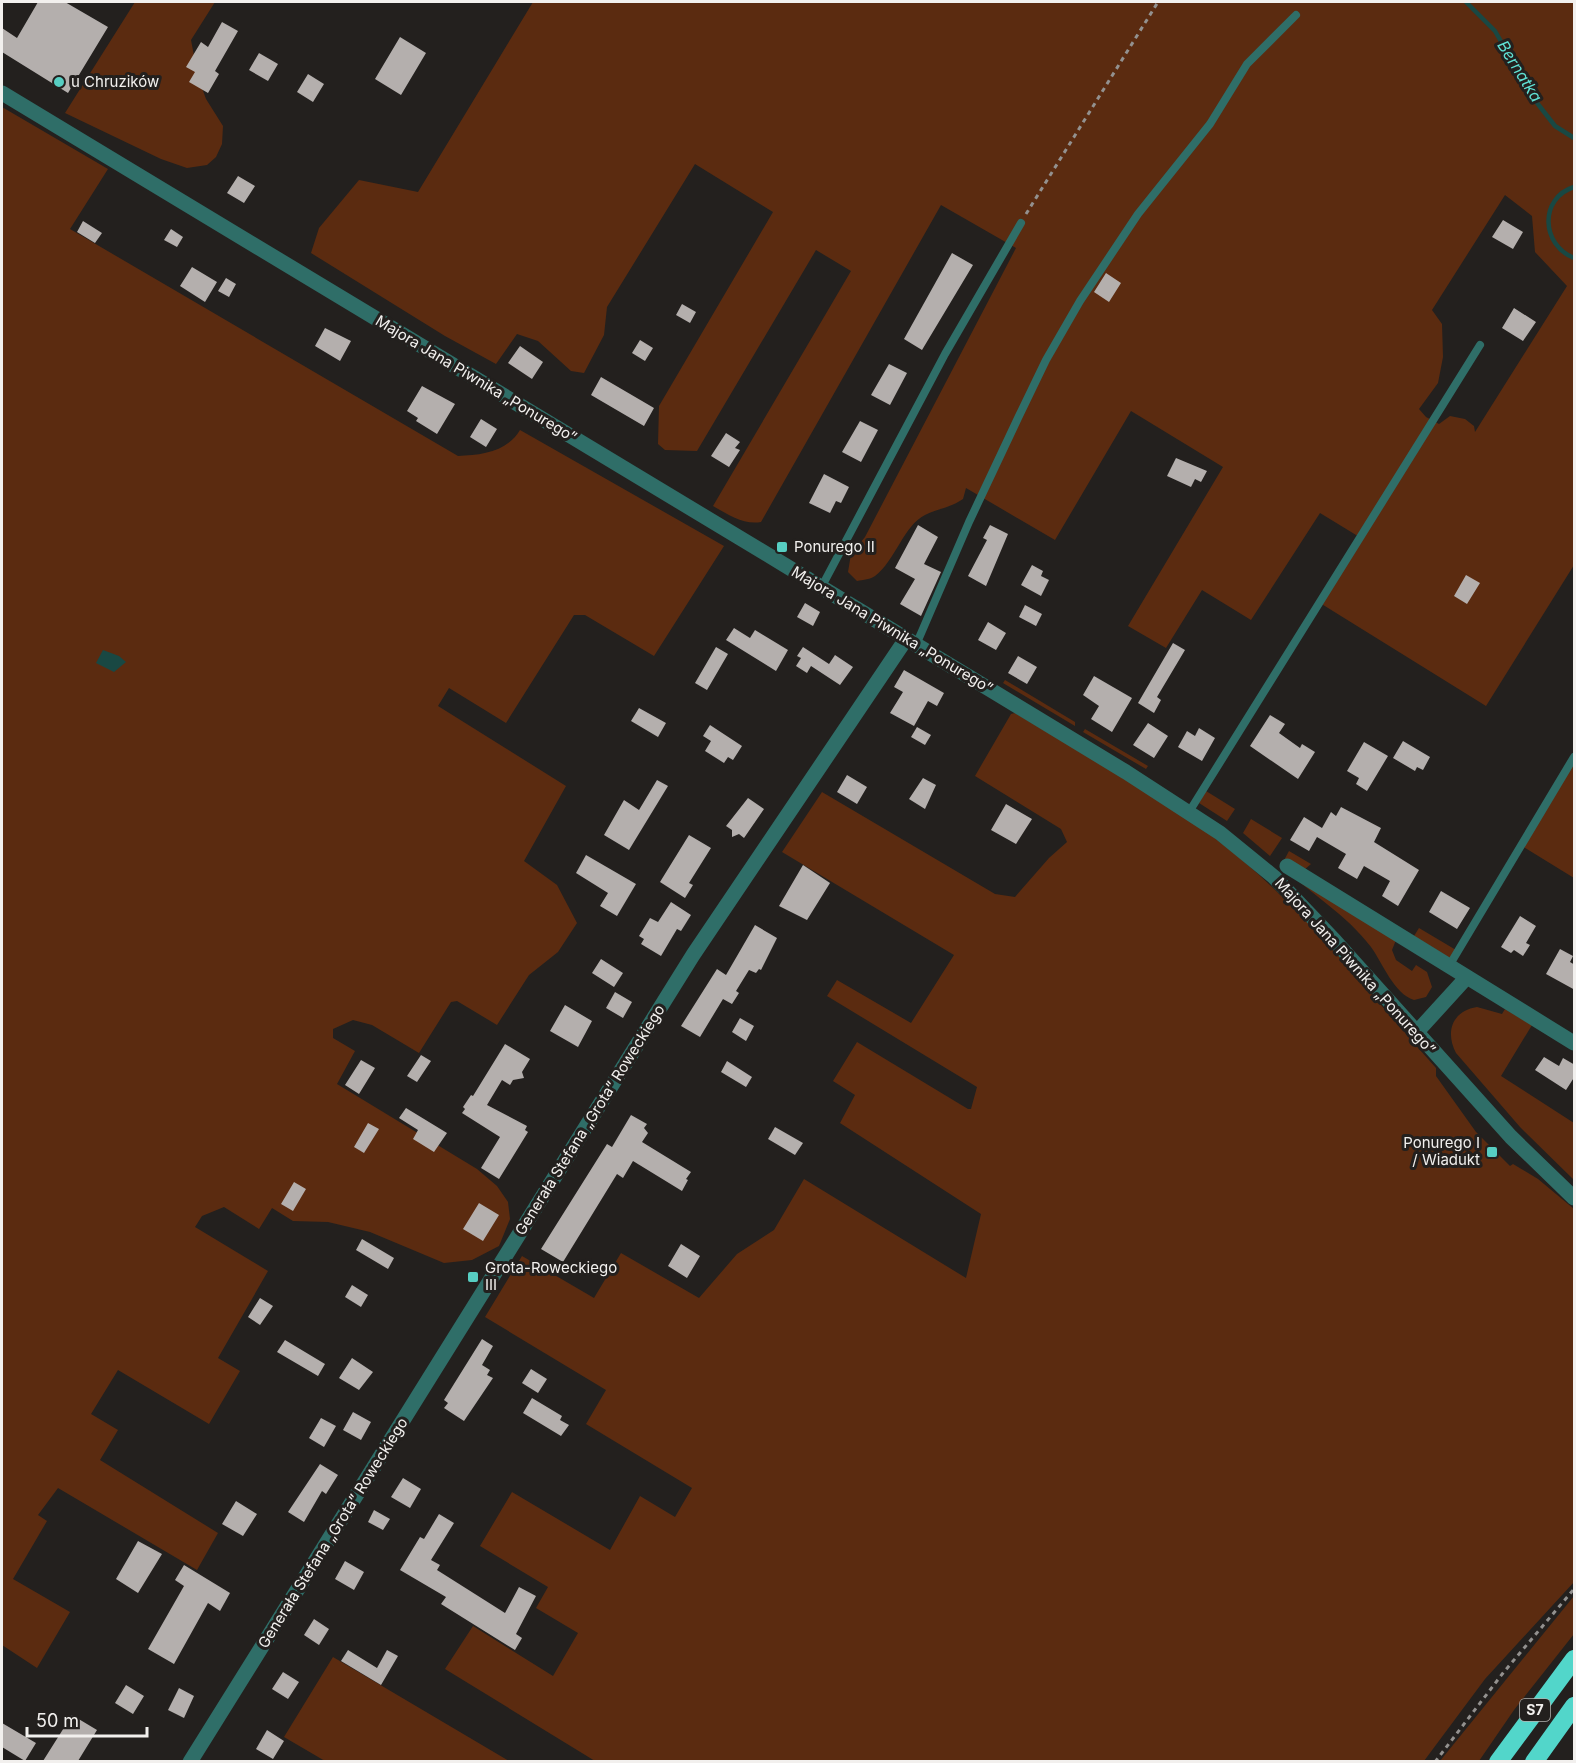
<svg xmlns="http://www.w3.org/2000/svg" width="1576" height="1763" viewBox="0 0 1576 1763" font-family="Inter,sans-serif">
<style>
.green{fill:#5b2b10;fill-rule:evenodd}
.water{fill:#194843}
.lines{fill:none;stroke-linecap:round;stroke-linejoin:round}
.stream{stroke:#194843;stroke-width:4.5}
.building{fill:#b4afad}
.path{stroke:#93918f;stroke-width:3;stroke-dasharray:4.5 4.5;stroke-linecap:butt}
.lane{stroke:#2f6e68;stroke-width:8}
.street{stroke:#2f6e68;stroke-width:15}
.highway{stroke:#52d6ca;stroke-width:18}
.poi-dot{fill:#57cec2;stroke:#23201e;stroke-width:2}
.labels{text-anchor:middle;stroke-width:6;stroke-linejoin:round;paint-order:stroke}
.shield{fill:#23201e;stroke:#b4b2b0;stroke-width:1.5}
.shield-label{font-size:14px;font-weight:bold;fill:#f2f0ee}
.poi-label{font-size:15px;fill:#f2f0ee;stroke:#23201e;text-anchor:start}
.street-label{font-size:15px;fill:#f2f0ee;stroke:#23201e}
.water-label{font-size:16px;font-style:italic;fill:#60e1d4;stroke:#23201e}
</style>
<rect width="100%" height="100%" fill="#23201e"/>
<path class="green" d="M135,2H215L191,40L198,77L206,99L223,126L222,144L216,157L207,165L187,168L161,159L65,113Z
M533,2H1574V565L1486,706L1320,603L1361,538L1320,513L1251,620L1202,590L1166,648L1128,626L1223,467L1131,411L1055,540L966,488L963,499C948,509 938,508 925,515C904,525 895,561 875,576C871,579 863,580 857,581L848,572L851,554L865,537L1016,248L941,205L761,522C743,525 727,514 713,506L851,271L816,250L697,451L665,450L658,444L659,406L773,212L695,164L607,307L604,335L584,373L571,371L538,341L517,334L496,364L445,336L311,253L319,228L359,180L418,192ZM1505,195L1532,216L1535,252L1567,286L1475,432L1474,426L1465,419L1450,416L1439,424L1426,417L1419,409L1438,383L1443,357L1442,324L1432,310Z
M2,107L108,169L70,229L458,456C482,455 507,452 520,430L724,546L654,656L585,615H574L506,723L449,688L438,706L566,786L524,861L557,885L577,923L558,952L529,975L497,1025L457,1001L451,1002L419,1053L372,1025L353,1020L333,1029V1038L355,1051L337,1084L477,1169L497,1186L508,1202L510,1219L499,1246L472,1260L444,1263L370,1232L328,1222L293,1221L272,1208L259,1229L224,1207L202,1216L195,1227L268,1271L218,1358L240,1371L209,1424L118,1370L91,1414L118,1430L100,1460L218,1533L197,1570L58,1488L38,1515L47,1521L13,1579L70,1612L37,1668L2,1645Z
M1005,680L1075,722V726L1003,683Z
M1015,713C1081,753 1150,790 1212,836C1298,900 1365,989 1436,1068V1076L1476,1132L1510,1166L1513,1164L1538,1179L1574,1209V1582L1485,1679L1424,1761H595L445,1669L473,1626L553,1676L578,1633L536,1608L548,1587L480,1546L512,1492L610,1550L640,1496L675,1517L692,1488L586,1424L606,1390L485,1317L522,1256L594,1298L621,1253L699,1298L737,1254L774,1230L804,1179L966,1278L981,1214L840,1123L855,1095L833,1081L857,1042L968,1109H971L977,1087L827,996L837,980L911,1023L954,955L782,852L822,792L995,894L1015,897L1049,858L1067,842L1061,829L975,776L1011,714Z
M1085,729L1148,766L1146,769L1083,732Z
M1574,758V878L1522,846Z
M1206,791L1235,809L1227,821L1199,803Z
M1251,819L1282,838L1270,856L1243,833Z
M1289,851L1311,864L1304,870L1396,940L1392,950L1396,960L1412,971L1416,965L1427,972L1432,987L1426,997L1414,1000C1394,994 1382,962 1371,947C1346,914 1311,894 1281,866Z
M1419,928L1456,950L1451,959L1414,936Z
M1477,1007L1502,1014L1505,1009L1532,1025L1501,1076L1574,1123V1180L1520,1127L1456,1053C1445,1032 1452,1011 1477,1007Z
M1574,1596V1634L1514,1710L1479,1761H1440Z
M333,1657L509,1761H325L284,1737Z"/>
<path class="water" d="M103,650L119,656L126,662L114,672L96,663Z"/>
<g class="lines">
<path class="stream" d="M1466,2L1495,31L1534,99L1555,126L1574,138
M1574,187C1539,198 1541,245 1574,258"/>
</g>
<path class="building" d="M38,2H65L108,27L68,93L2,52V28L17,38Z
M222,22L238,31L215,71L219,74L208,93L189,82L195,72L186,67L201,42L208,47Z
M400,37L426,53L401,95L375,79Z
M259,53L278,64L268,81L249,70Z
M308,74L324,84L313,102L297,92Z
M238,176L255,186L244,203L227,193Z
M1503,220L1523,232L1513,249L1492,237Z
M83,221L102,233L95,243L77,232Z
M171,229L183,237L177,247L164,240Z
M952,253L973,265L922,350L904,339Z
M192,267L217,282L205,302L180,286Z
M1106,273L1121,283L1109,302L1094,292Z
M226,278L236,284L229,297L218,291Z
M682,304L696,312L690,323L676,315Z
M1514,308L1536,322L1523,341L1502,328Z
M325,328L351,341L340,361L315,346Z
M640,340L653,348L645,361L632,353Z
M520,346L543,362L532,379L508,363Z
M889,364L907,373L890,405L871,395Z
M601,377L654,408L644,426L591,395Z
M422,386L455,404L437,434L416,421L418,418L407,411Z
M481,419L497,429L486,447L470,437Z
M860,421L878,430L861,462L842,452Z
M726,433L740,442L735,448L740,450L729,467L711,456Z
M1176,458L1207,471L1201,482L1195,479L1191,487L1167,476Z
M824,474L849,487L841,503L836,501L830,513L809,503Z
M918,525L938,537L924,564L941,572L921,616L900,604L915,579L895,568Z
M990,525L1008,534L986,586L968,576L987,540L983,538Z
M1032,565L1043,571L1041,576L1049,580L1041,596L1021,585Z
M1466,575L1480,583L1467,604L1454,596Z
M805,603L820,612L813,626L797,617Z
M1025,605L1042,614L1036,626L1019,617Z
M988,622L1006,633L996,650L978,640Z
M734,628L750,638L755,630L788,650L776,671L726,640Z
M1173,643L1185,650L1157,697L1161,700L1154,713L1138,703Z
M716,647L728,654L707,690L695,683Z
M803,647L829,664L835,655L853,667L840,685L811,666L807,673L796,666L801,658L797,656Z
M1018,656L1037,667L1027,684L1008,673Z
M904,670L944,693L937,706L928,701L914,726L890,713L903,692L894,687Z
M1094,676L1132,698L1112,732L1091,719L1099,706L1083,695Z
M639,708L666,723L658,737L631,721Z
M1270,715L1285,724L1279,733L1300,748L1302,744L1315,752L1298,779L1250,746Z
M1148,723L1168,736L1154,758L1133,745Z
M710,725L742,746L733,760L728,757L724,763L705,751L711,741L703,736Z
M917,727L931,735L925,745L911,737Z
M1199,728L1215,738L1202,761L1178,747L1187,731L1195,736Z
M1403,741L1430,757L1423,770L1417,767L1415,771L1393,758Z
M1364,742L1388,756L1367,791L1356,784L1359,778L1347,771Z
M847,775L867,787L857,804L837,792Z
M923,778L936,785L925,809L909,799Z
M657,780L668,786L629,850L604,835L624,800L639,810Z
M748,798L764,809L744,838L739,834L732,837V830L726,826Z
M1006,804L1032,819L1016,844L991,830Z
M1341,807L1381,828L1374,842L1419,870L1398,906L1382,896L1390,881L1364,866L1357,879L1338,868L1346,854L1317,837L1309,851L1290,840L1304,817L1322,828L1331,812L1336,816Z
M689,835L711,848L689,883L693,885L685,898L660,882Z
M586,855L636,884L617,916L600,906L608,893L576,873Z
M803,865L830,883L807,920L779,906Z
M1441,891L1470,908L1457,929L1429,912Z
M671,902L691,915L681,931L677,929L661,956L641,944L644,939L639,936L650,918L658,922Z
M1520,916L1536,926L1526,943L1530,945L1523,956L1514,950L1511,953L1501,947Z
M755,925L777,938L761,970L759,969L756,973L749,970L736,991L739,993L732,1004L723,999L700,1037L681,1026L717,969L726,975Z
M1560,949L1573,956L1570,962L1575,965V990L1546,974Z
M601,959L623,973L614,987L592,973Z
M615,992L632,1002L623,1018L606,1008Z
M565,1005L592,1021L578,1047L550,1031Z
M740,1018L754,1026L746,1041L732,1032Z
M505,1044L530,1059L522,1072L524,1078L513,1080L510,1085L502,1080L487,1105L527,1126L525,1130L528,1132L499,1179L481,1168L500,1137L462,1113L465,1109L463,1107L471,1095L473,1096Z
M421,1055L431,1061L417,1082L407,1076Z
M1544,1057L1559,1066L1563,1058L1575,1065V1076L1566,1090L1535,1070Z
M361,1060L375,1068L359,1094L345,1085Z
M727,1061L752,1077L746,1087L721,1072Z
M406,1108L447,1133L434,1152L413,1139L418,1130L399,1118Z
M631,1115L647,1124L644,1128L648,1133L642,1142L691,1172L686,1179L688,1180L682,1191L633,1161L623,1178L617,1174L563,1262L541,1249L607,1144L612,1147Z
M368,1123L379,1129L364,1153L354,1147Z
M775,1127L803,1143L795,1155L768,1139Z
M294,1182L306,1189L293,1211L281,1204Z
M479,1203L499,1215L483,1241L463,1229Z
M362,1239L394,1258L388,1269L356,1250Z
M681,1244L700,1256L687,1278L668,1266Z
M352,1285L368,1295L361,1307L345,1297Z
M260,1298L273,1306L260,1325L248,1317Z
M482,1339L493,1346L482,1365L490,1370L487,1375L493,1378L464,1421L444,1408L448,1403L444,1400Z
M285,1340L325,1364L318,1376L277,1352Z
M352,1358L373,1372L359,1390L339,1378Z
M531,1369L547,1379L538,1393L522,1383Z
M532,1398L562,1416L560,1420L569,1425L561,1436L523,1413Z
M353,1412L371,1422L361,1440L343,1430Z
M321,1418L336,1426L324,1447L309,1438Z
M320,1464L338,1475L326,1494L322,1491L304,1522L288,1512Z
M403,1478L421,1489L410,1508L391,1497Z
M236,1501L257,1514L243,1536L222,1524Z
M374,1510L390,1519L383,1530L368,1522Z
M439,1514L454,1523L431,1560L440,1565L437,1570L505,1613L519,1587L536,1596L516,1634L522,1638L515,1650L441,1604L446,1597L400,1570L420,1537L424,1539Z
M138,1541L162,1554L138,1593L116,1579Z
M345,1561L364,1572L354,1590L335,1579Z
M184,1565L230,1593L220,1611L208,1603L174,1664L148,1649L184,1586L175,1580Z
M314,1619L329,1629L319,1645L304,1635Z
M348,1650L377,1668L387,1650L398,1656L381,1685L341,1661Z
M283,1672L299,1682L288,1699L272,1689Z
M126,1685L144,1696L133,1714L115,1703Z
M179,1688L194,1696L184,1718L168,1710Z
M72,1715L97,1730L78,1761H43Z
M2,1723L36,1743L25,1761L2,1747Z
M267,1730L284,1741L273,1759L256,1749Z"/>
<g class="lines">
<path class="path" d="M1026,214L1158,2
M1435,1762L1503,1673L1574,1589"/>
<path class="lane" d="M821,588L945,354L1021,223
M916,645L969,522L1018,418L1046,360L1080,301L1138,214L1210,124L1247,64L1296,15
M1189,812L1480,345
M1449,966L1574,757"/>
<path class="street" d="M2,93L783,564L1126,772L1220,833L1274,877L1335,941L1511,1137L1574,1198
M1287,866L1574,1043
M1416,1033L1467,977
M190,1762L693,955L906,639"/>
<path class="highway" d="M1498,1762L1574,1659
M1534,1762L1574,1706"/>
</g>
<g class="poi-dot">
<circle cx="59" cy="82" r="6"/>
<rect x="776" y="541" width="12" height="12" rx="3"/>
<rect x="1486" y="1146" width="12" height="12" rx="3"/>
<rect x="467" y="1271" width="12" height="12" rx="3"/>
</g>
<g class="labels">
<rect class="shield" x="1520" y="1699" width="30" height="22" rx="4.5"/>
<g class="shield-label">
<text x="1535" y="1715">S7</text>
</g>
<g class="poi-label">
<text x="71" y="87">u Chruzików</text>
<text x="794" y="552">Ponurego II</text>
<text x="1480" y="1148" text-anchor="end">Ponurego I<tspan x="1480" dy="17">/ Wiadukt</tspan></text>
<text x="485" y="1273">Grota-Roweckiego<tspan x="485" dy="17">III</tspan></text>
</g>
<g class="street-label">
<text transform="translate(476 379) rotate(31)" y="5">Majora Jana Piwnika „Ponurego”</text>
<text transform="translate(892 630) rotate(31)" y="5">Majora Jana Piwnika „Ponurego”</text>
<text transform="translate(1355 966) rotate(48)" y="5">Majora Jana Piwnika „Ponurego”</text>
<text transform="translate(590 1120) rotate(-58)" y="5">Generała Stefana „Grota” Roweckiego</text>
<text transform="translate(333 1533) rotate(-58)" y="5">Generała Stefana „Grota” Roweckiego</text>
</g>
<g class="water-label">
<text transform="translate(1520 71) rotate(58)" y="6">Bernatka</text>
</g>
</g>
<rect width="1576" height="1763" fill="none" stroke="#f2f0ee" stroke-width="6"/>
<path d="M27 1727v9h120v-9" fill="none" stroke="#f2f0ee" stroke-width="3"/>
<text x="36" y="1727" font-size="18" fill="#f2f0ee" stroke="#23201e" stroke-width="4.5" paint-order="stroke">50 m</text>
</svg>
